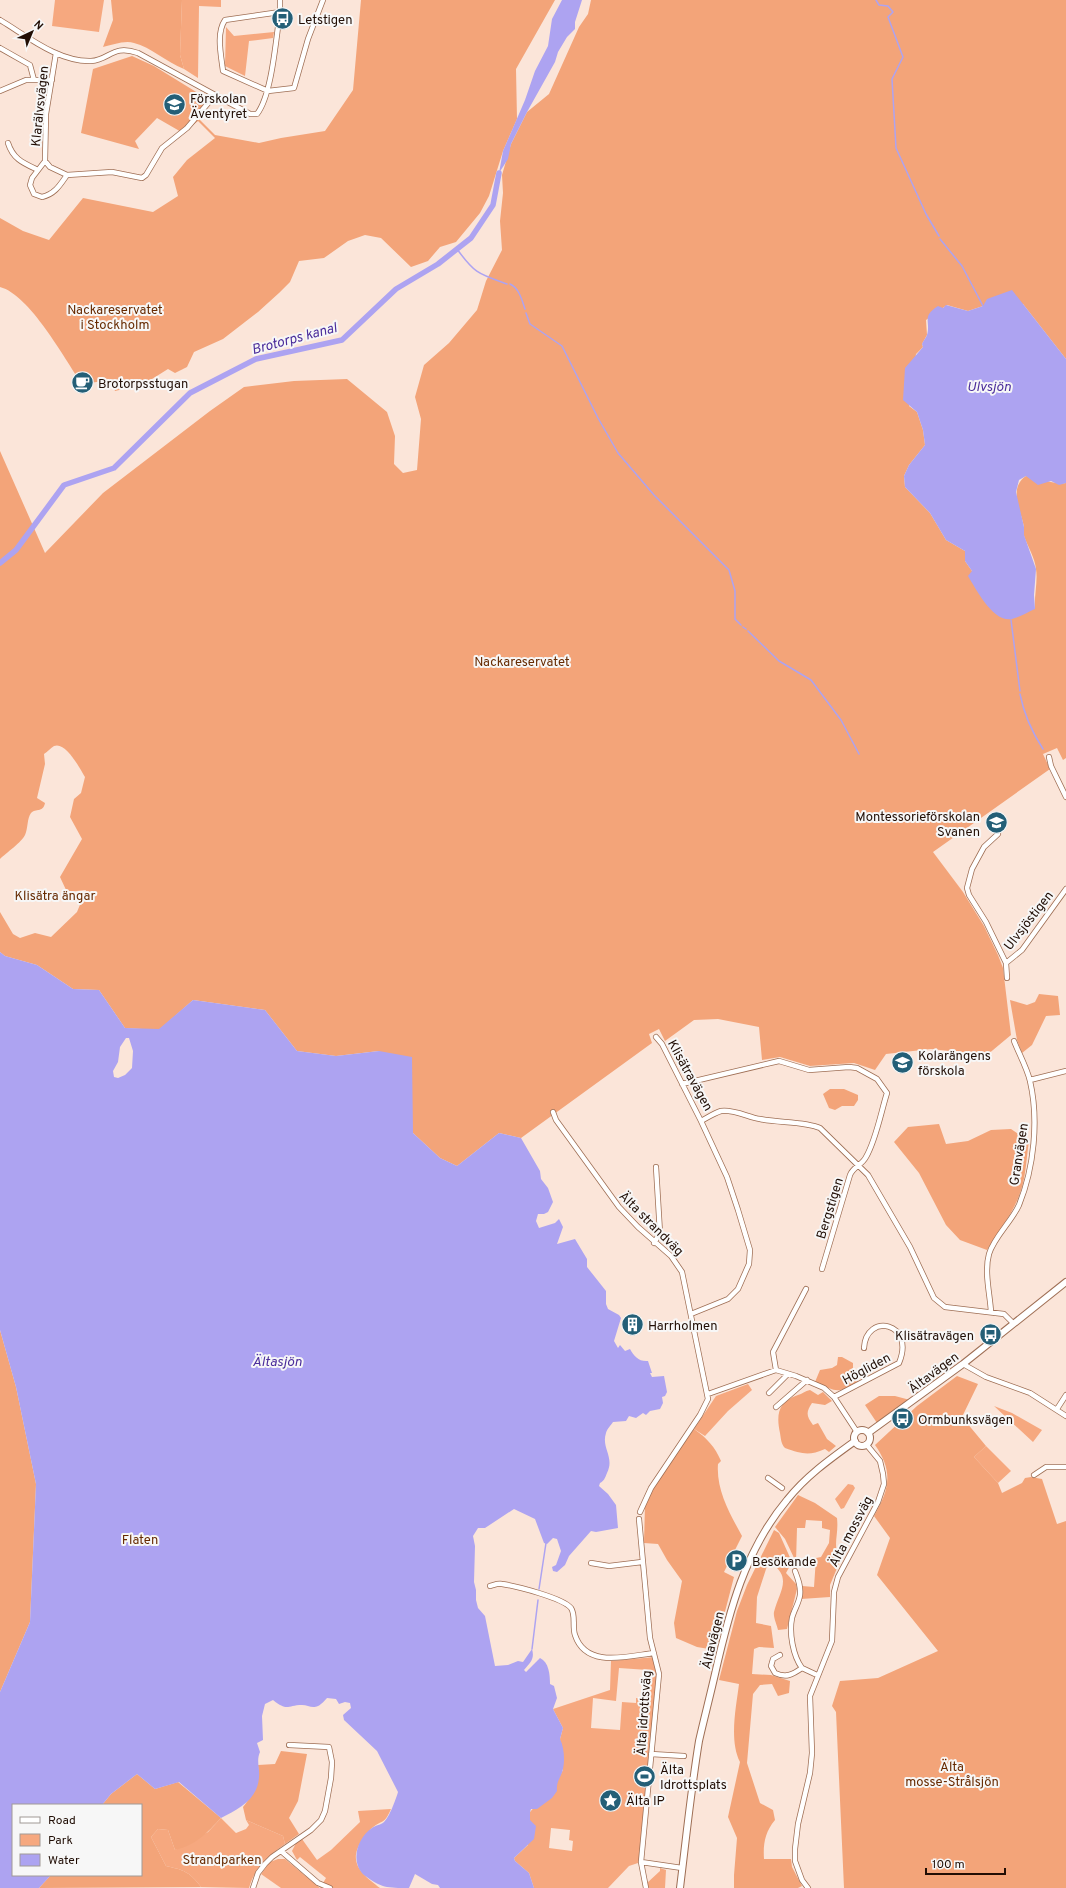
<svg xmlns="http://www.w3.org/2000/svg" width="1066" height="1888" viewBox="0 0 1066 1888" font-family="Overpass,sans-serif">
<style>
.green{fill:#f6a87f;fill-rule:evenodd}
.forest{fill:#f3a479}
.water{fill:#ada3f1;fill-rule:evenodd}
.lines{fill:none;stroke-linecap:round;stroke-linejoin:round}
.stream{stroke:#ada3f1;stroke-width:1.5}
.canal{stroke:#ada3f1;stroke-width:5.5}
.street-casing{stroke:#9e6e54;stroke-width:6}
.secondary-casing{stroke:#9e6e54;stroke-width:8}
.street{stroke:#fff;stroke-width:4.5}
.secondary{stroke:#fff;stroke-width:6}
.labels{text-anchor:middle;stroke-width:4;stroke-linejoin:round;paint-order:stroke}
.poi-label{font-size:13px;fill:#210e05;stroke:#f7f7f7;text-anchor:start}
.street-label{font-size:13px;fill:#210e05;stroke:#f7f7f7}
.park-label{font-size:13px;fill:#672a00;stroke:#f7f7f7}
.water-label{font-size:14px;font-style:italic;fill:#4b2d9b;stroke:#f7f7f7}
</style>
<rect width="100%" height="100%" fill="#fbe5d9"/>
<path class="green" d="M55,0H104L99,32L52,26Z
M182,0H221V7L199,6L198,78L184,69L180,55Z
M226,27L234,36L274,32L273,38L249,41L245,76L225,66Z
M748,1384L752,1390L728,1411L705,1436L694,1429L716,1396Z
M994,1406L1012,1413L1042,1430L1033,1442Z
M986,1446L1011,1471L998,1483L974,1457Z
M848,1484L853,1485L855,1488L844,1508L841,1509L835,1499Z
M655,1657L658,1669L653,1735L650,1736L641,1862L629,1866L608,1888H534L529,1873L515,1861L514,1858L528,1845L530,1812L556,1783L563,1770L560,1739L563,1728L553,1709L610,1690L611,1661ZM619,1668L648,1670L645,1699L636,1698V1703L622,1702L620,1730L591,1728L593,1698L616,1701ZM551,1828L570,1830L569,1840L573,1841L572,1851L549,1848Z
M391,1809C384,1825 383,1819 372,1828C368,1831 365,1836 362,1840C347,1863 362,1874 380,1888H281L261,1874L270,1862L278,1859H285L320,1888L326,1878L300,1857L297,1860L292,1851L296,1843L302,1839L317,1860L331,1850L360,1822L358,1811Z
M221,1818L236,1833L246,1829L249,1825L246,1820L283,1836L285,1844C268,1856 255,1867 249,1888L201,1887C190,1872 184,1870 166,1866L151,1837L158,1829L168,1830L175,1850L208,1832Z
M660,1868L666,1870L665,1888H648L647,1883L660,1871Z"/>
<path class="forest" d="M111,0H182L180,55L184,69C166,62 151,47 134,43C125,40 112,45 103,47L113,20Z
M361,0H555L516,69L517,119L503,151L489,196L480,213L456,242L440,247L428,261L411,267L381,238L365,235L348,241L324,258L299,261L290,282L279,293L258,312L223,339L194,352L187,367L175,373L168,369L144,384L115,391L111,380L82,384C64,358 30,295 0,287V218L23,231L49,240L83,198L153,212L178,196L173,177L187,160L215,138L198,121L183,133L157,118L135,141L139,149L81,133L93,69L132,56L154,66L206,98L198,118L215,135L259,143L281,138L325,131L353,90Z
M591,0H1066V359L1023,304L983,306L968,311L947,305L926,320L927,335L922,344L923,347L916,354L909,406L917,412L923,430L925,445L909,465L904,476L905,487L930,513L946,540L965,551V561L972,571L1035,609C1034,596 1038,581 1036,569C1035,558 1028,547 1024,536C1024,533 1024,530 1024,527C1021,511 1008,488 1026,476C1036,478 1057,485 1066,483V758L1063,760L1057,748L1043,754L1050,769L933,852L963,892L984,926L998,955L1003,968L1011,1035L987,1055L931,1049L886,1054L875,1070L854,1063L810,1066L780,1057L762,1060L759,1027L718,1019L694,1020L665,1041L659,1029L649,1034L652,1043L521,1138L499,1133L457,1166L440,1158L413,1133L379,1051L336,1056L297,1051L265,1010L193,1000L159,1030L125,1028L99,990L73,989L37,965L5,956L0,952V912L13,934L20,938L35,933L51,937L77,912L86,890L67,892L60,877L82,839L70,817L74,799L81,793L85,777C80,769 66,741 54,746C51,748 47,752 44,754L45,764L37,798L45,803C43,813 36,808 31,813C27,818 28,829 25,835C22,842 6,853 0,859V451L45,553L103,493L210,411L244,387L294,381L347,379L387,412L395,436L394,464L403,473L417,470L421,419L415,397L424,365L449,343L477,310L486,281L502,250L500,221L503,193L502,175L511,144L527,112L549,94L579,27L588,14Z
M1039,994L1058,996L1060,1015L1046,1016L1032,1045L1022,1053L1017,1040L1010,1000L1027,1005L1035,1002Z
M830,1089H844L858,1095V1100L854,1106H842L835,1110L829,1108L823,1094Z
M939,1124L946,1144L968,1141L991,1130L1011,1129L1029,1141C1026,1160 1026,1179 1019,1196C1011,1216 998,1233 987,1250L960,1240L946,1225L919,1173L894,1142L908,1127Z
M0,1330L16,1387L36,1484L30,1622L0,1692Z
M838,1357H842L853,1363V1370L858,1382C836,1394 838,1392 815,1382L820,1370L832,1368L837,1365Z
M957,1376L978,1384L962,1417L986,1446L974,1457L998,1483L1002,1493L1022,1483L1025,1478L1031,1477L1042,1479L1057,1524L1066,1521V1888H844L836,1712L832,1706L840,1681L878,1678L938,1651L877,1575L890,1538L874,1516C889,1490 894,1472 875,1445L917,1406Z
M810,1390L818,1395L823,1392L832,1401L825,1405L812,1403C806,1412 806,1416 813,1425L818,1423L827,1439L836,1446L829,1452L825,1449C809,1456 802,1454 785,1448C781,1444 781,1439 780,1433C776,1414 778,1402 798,1395C802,1394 805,1391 810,1390Z
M879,1396H895L910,1400L877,1423L865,1405Z
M694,1429C707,1438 715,1447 721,1461L718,1464C716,1490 730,1514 742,1536L724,1572L734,1577L715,1650L697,1647L676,1638L674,1623L682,1581L667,1560L658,1544L644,1543L645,1505L656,1480Z
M798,1495L815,1503L837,1518C839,1537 832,1542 840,1561L830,1585V1597L801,1599L802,1586L814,1587L816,1558L821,1557L829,1543L830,1530L822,1528V1521L806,1520L805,1528H797L796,1562L785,1539L775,1527Z
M774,1530L779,1533L792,1562L786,1573L796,1584L797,1589L787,1629L778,1630C777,1625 773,1617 774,1612C779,1592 793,1578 771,1563H768L757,1597L756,1623L771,1626L774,1648L759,1647L754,1649L752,1674L771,1675L790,1681L789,1693L778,1696L772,1684L760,1685L753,1694L747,1763L760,1803L773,1810L775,1820C765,1832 763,1844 764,1859H791L792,1867L802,1886L798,1888H734V1875L737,1838L728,1817L740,1762C729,1740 736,1708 739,1684L719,1680L737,1611L747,1585Z
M281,1751L307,1754L298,1801L289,1818L299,1834L285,1844L283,1836L246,1820L243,1807C255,1791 260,1785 258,1765L275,1764Z
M137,1774L155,1789L178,1782L221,1818C207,1833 196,1845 175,1850L168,1830L158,1829L151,1837L166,1866C184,1870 190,1872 201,1887L39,1888L51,1875H141V1805H102L111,1794Z"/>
<path class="water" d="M562,0H582L575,22V29L567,37L558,52L555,62L527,112L511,144L508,159L499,173L503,151L525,100L535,71L548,46L552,19Z
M1012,290L1066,359V483L1059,485L1051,481L1038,485L1026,476L1019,480L1016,492L1024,527V535L1036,569L1034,595L1035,609C1028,612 1020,617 1012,619C993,623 976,589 968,576L972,571L965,561V551L946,540L930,513L905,487L904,476L909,465L925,445L923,430L917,412L903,400L905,368L923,347L922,344C923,341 926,338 927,335C931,321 921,317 938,306L943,308L946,305L968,311L983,306L987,299Z
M0,952L5,956L37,965L73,989L99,990L125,1028L159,1029L193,1000L265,1010L297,1051L336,1056L379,1051L412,1057L413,1133L440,1158L457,1166L499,1133L521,1138L540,1171L541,1179L548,1188L553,1202L548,1212L544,1214H538L536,1221L539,1228L555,1223L559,1219L563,1227L557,1244L575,1239L587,1259V1267L606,1291V1304L608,1309L619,1315L621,1318L614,1341L618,1348L620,1345L625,1351L630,1349C634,1356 639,1362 648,1361L652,1373H650L652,1377L664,1376L667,1392L665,1396L662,1397L663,1403L660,1409L650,1411L646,1415L643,1413L636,1418L629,1416L626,1421L613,1422C611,1425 607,1429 606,1433C601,1448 615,1457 607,1473C605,1478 604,1481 600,1483L599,1486L608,1494L616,1505L618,1528L596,1532L591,1531L569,1556L565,1565L557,1572L553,1571L552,1567L556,1565L561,1551L557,1539L553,1538L547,1544L544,1543L535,1519L514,1509L485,1528H478L473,1536L475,1546L474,1582L476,1590V1600L478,1608L485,1616L495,1666L508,1665L518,1661L523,1662L532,1649C535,1659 530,1663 524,1670L526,1672L540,1658C549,1662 550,1675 550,1684L554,1686L557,1698L553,1709L563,1728L560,1739C564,1747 565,1760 563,1769C561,1778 556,1781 557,1791L552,1798L537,1809H531L530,1812V1820L536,1826L534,1839L514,1858L515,1861L529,1873L534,1888H440L438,1885L432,1884L415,1874L409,1888C387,1888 381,1888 364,1875C350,1862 357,1838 372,1828C376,1825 381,1825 384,1822C389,1818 396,1799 398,1792L377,1751L344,1720L343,1715L351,1708L350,1703L345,1702L339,1704L336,1699L327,1698C325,1700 321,1705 318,1706C312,1709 308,1705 302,1705C287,1705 288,1712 273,1700L265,1704L262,1716L263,1740L257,1743L260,1752C256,1761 260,1768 259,1777C258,1799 239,1809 221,1818L179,1782L155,1789L137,1774L111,1794L102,1805H13V1875H51L39,1888H0V1692L30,1622L36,1484L16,1387L0,1330ZM126,1038H129L133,1051L132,1068L125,1075L118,1078L114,1077L113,1071L118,1062L120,1047Z"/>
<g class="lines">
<path class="stream" d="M876,0L879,5L888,6L893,12L888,17L903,57L892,79L896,148L926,214L939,236
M940,239L962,266L983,306
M457,249C475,274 479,274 507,284
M510,284C519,288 522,300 525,309
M526,313L530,324L562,346L598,418L618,453L654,495L729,570L735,591V619L741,625
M1011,620L1020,691
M743,627L746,629
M748,631L779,661L811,680L841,720L859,754
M1020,694C1024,715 1032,732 1043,749
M539,1589L546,1543
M532,1649L538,1600"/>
<path class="canal" d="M0,563L16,550L64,485L114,468L190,393L256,359L342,340L396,289L438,264L471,238L493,205L499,173"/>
<defs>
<path id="street" d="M280,12L225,20C216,33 221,55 223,71L268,91L294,88L308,39L323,0
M0,20C27,36 58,62 91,61C110,60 112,44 138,53L250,114H257C272,95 276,38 280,12V0
M0,48L30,65L34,80
M56,53L46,114L45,161L50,167L67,175L112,172L142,178L146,175L162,148L187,128L215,95
M0,91L26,80H52
M8,143C13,159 23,163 38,170
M45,161L32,178L30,185L34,194L42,197C55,194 60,185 67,175
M1049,757L1051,766L1066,797
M998,834L984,847L972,869L967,888L969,895L986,922L1006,963L1022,950L1066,889
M1006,963L1007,978
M656,1037L662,1044L701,1121C707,1118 714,1113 721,1111C733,1109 748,1117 760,1119C778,1123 805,1121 820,1128L868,1175L910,1247L934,1298L945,1307L1004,1314L1013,1323
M1030,1080L1066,1071
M682,1084L779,1061L809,1070L849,1067L857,1068L877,1079L887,1093C881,1112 876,1140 866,1157C862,1165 853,1167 850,1175L822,1269
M553,1112L556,1120L619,1207L638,1227L671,1256L682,1272L708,1399L700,1415L651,1488L640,1512
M654,1243L660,1233L656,1167
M991,1312C990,1294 984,1272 989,1254C994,1237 1012,1221 1019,1205C1034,1168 1039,1120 1030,1081C1027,1068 1019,1054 1014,1041
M691,1314L728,1299L738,1289L749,1264L750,1250L738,1210L727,1177L701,1121
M963,1364L986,1377L1030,1393L1066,1416
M776,1370L773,1352L806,1289
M769,1393L788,1374
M708,1394L776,1370L796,1376L824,1388L834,1397L857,1432
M834,1397L899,1363C916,1322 866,1312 864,1348
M776,1407L807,1380
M1057,1409L1066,1395
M1034,1475L1046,1467H1066
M768,1478L782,1488
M639,1519L650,1638L659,1674L641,1862L682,1868
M591,1563L609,1566L642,1562
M795,1571C798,1579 801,1586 800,1595C799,1603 794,1610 792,1618C789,1633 793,1656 802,1668L817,1675
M490,1586C494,1585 498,1583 502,1584C516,1586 563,1598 571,1608C576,1615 572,1627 575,1635C586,1669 628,1656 654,1653
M780,1655L773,1659L771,1666L775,1673C786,1678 792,1675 802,1668
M651,1754L684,1756
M281,1851L318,1883L330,1888
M641,1862L646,1888
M253,1888L258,1873L265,1864L272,1857L311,1830L321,1820L325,1811L331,1778L332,1762L329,1747L289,1745
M808,1888L802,1880L795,1861V1849L798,1824L810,1773L812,1753L810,1696L832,1641L834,1592L838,1577L878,1502L884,1484L883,1474L880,1461L866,1444"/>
<path id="secondary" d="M854 1438a8 8 0 1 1 16 0a8 8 0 1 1-16 0Z
M868,1433L963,1364L1066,1282
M680,1888C686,1839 691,1790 699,1741C704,1719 710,1696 715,1674C729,1612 745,1550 787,1500C806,1476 830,1459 855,1441"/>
</defs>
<use href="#street" class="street-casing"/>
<use href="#secondary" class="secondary-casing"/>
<use href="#street" class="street"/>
<use href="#secondary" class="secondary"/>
</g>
<defs>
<symbol id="bus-disc" viewBox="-11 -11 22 22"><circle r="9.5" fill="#245f77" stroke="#f7f7f7"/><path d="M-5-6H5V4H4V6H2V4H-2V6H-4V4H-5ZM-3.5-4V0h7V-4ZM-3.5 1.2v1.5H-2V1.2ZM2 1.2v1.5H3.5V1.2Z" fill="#fff"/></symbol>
<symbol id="school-disc" viewBox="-11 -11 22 22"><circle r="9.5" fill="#245f77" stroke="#f7f7f7"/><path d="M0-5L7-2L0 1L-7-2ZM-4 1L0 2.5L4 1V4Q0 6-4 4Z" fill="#fff"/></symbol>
<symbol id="cafe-disc" viewBox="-11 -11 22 22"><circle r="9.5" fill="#245f77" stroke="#f7f7f7"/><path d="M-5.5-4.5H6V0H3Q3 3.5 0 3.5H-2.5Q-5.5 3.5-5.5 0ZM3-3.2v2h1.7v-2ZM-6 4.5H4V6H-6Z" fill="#fff"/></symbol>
<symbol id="building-disc" viewBox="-11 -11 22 22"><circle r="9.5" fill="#245f77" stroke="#f7f7f7"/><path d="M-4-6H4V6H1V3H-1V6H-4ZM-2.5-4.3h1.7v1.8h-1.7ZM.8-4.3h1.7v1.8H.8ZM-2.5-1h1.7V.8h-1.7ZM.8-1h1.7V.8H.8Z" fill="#fff"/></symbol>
<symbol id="parking-disc" viewBox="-11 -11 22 22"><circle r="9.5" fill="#245f77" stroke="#f7f7f7"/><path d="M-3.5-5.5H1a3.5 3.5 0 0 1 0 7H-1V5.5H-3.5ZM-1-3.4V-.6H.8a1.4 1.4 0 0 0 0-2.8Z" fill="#fff"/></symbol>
<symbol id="stadium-disc" viewBox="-11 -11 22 22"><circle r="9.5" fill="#245f77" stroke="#f7f7f7"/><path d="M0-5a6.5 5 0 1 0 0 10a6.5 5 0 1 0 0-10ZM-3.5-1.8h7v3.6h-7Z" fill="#fff"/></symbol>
<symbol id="sight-disc" viewBox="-11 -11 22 22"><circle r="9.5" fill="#245f77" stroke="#f7f7f7"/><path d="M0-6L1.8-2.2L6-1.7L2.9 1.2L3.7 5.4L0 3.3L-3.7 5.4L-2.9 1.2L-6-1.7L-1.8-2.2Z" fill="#fff"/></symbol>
</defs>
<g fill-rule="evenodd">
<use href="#bus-disc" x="270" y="6" width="25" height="25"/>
<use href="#school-disc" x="162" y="92" width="25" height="25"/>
<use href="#cafe-disc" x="70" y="370" width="25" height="25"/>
<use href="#school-disc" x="984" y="810" width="25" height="25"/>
<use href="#school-disc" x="890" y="1050" width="25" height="25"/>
<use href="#building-disc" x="620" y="1312" width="25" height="25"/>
<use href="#bus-disc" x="978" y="1322" width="25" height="25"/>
<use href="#bus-disc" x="890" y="1406" width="25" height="25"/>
<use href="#parking-disc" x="724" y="1548" width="25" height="25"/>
<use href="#stadium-disc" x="632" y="1764" width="25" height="25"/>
<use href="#sight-disc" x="598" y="1788" width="25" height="25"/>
</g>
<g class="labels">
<g class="poi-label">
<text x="298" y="24">Letstigen</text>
<text x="190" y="103">Förskolan<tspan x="190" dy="15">Äventyret</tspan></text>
<text x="98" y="388">Brotorpsstugan</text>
<text x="980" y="821" text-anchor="end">Montessorieförskolan<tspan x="980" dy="15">Svanen</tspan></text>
<text x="918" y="1060">Kolarängens<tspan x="918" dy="15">förskola</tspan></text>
<text x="648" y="1330">Harrholmen</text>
<text x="974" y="1340" text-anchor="end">Klisätravägen</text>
<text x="918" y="1424">Ormbunksvägen</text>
<text x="752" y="1566">Besökande</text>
<text x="660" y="1774">Älta<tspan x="660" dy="15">Idrottsplats</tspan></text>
<text x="626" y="1805">Älta IP</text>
</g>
<g class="street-label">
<text transform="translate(39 106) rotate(-84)" y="5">Klarälvsvägen</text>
<text transform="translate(1028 920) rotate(-52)" y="5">Ulvsjöstigen</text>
<text transform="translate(691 1075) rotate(61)" y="5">Klisätravägen</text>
<text transform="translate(1018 1154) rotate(-81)" y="5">Granvägen</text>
<text transform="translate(829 1208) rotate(-73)" y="5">Bergstigen</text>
<text transform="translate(652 1223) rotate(45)" y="5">Älta strandväg</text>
<text transform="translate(866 1368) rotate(-28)" y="5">Högliden</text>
<text transform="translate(933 1372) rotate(-37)" y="5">Ältavägen</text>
<text transform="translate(850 1531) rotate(-62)" y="5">Älta mossväg</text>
<text transform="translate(712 1640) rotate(-76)" y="5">Ältavägen</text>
<text transform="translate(643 1713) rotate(-86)" y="5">Älta idrottsväg</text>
</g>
<g class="park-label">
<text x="115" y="314">Nackareservatet<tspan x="115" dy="15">i Stockholm</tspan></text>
<text x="522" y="666">Nackareservatet</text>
<text x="55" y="900">Klisätra ängar</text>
<text x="140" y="1544">Flaten</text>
<text x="952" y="1771">Älta<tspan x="952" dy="15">mosse-Strålsjön</tspan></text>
<text x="222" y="1864">Strandparken</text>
</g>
<g class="water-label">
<text transform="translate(294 338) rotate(-15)" y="5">Brotorps kanal</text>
<text x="989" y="391">Ulvsjön</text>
<text x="277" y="1366">Ältasjön</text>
</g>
</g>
<rect x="12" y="1804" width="130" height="72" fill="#f7f7f7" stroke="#a19a96"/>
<rect x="20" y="1817" width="20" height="6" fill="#ffffff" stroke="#a19a96"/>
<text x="48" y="1824" font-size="12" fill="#210e05">Road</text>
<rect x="20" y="1834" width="20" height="12" fill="#f6a87f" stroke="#a19a96"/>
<text x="48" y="1844" font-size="12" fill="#210e05">Park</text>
<rect x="20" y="1854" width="20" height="12" fill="#ada3f1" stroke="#a19a96"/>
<text x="48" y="1864" font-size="12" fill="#210e05">Water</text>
<g transform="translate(32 32) rotate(44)" stroke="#f7f7f7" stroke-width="3" paint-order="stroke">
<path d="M0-3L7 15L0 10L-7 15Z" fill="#210e05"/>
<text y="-6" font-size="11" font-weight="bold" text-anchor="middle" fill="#210e05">N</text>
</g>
<path d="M926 1868v6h79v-6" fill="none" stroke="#210e05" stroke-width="2"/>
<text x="932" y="1868" font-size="12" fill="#210e05" stroke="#f7f7f7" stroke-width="3" paint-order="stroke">100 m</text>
</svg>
